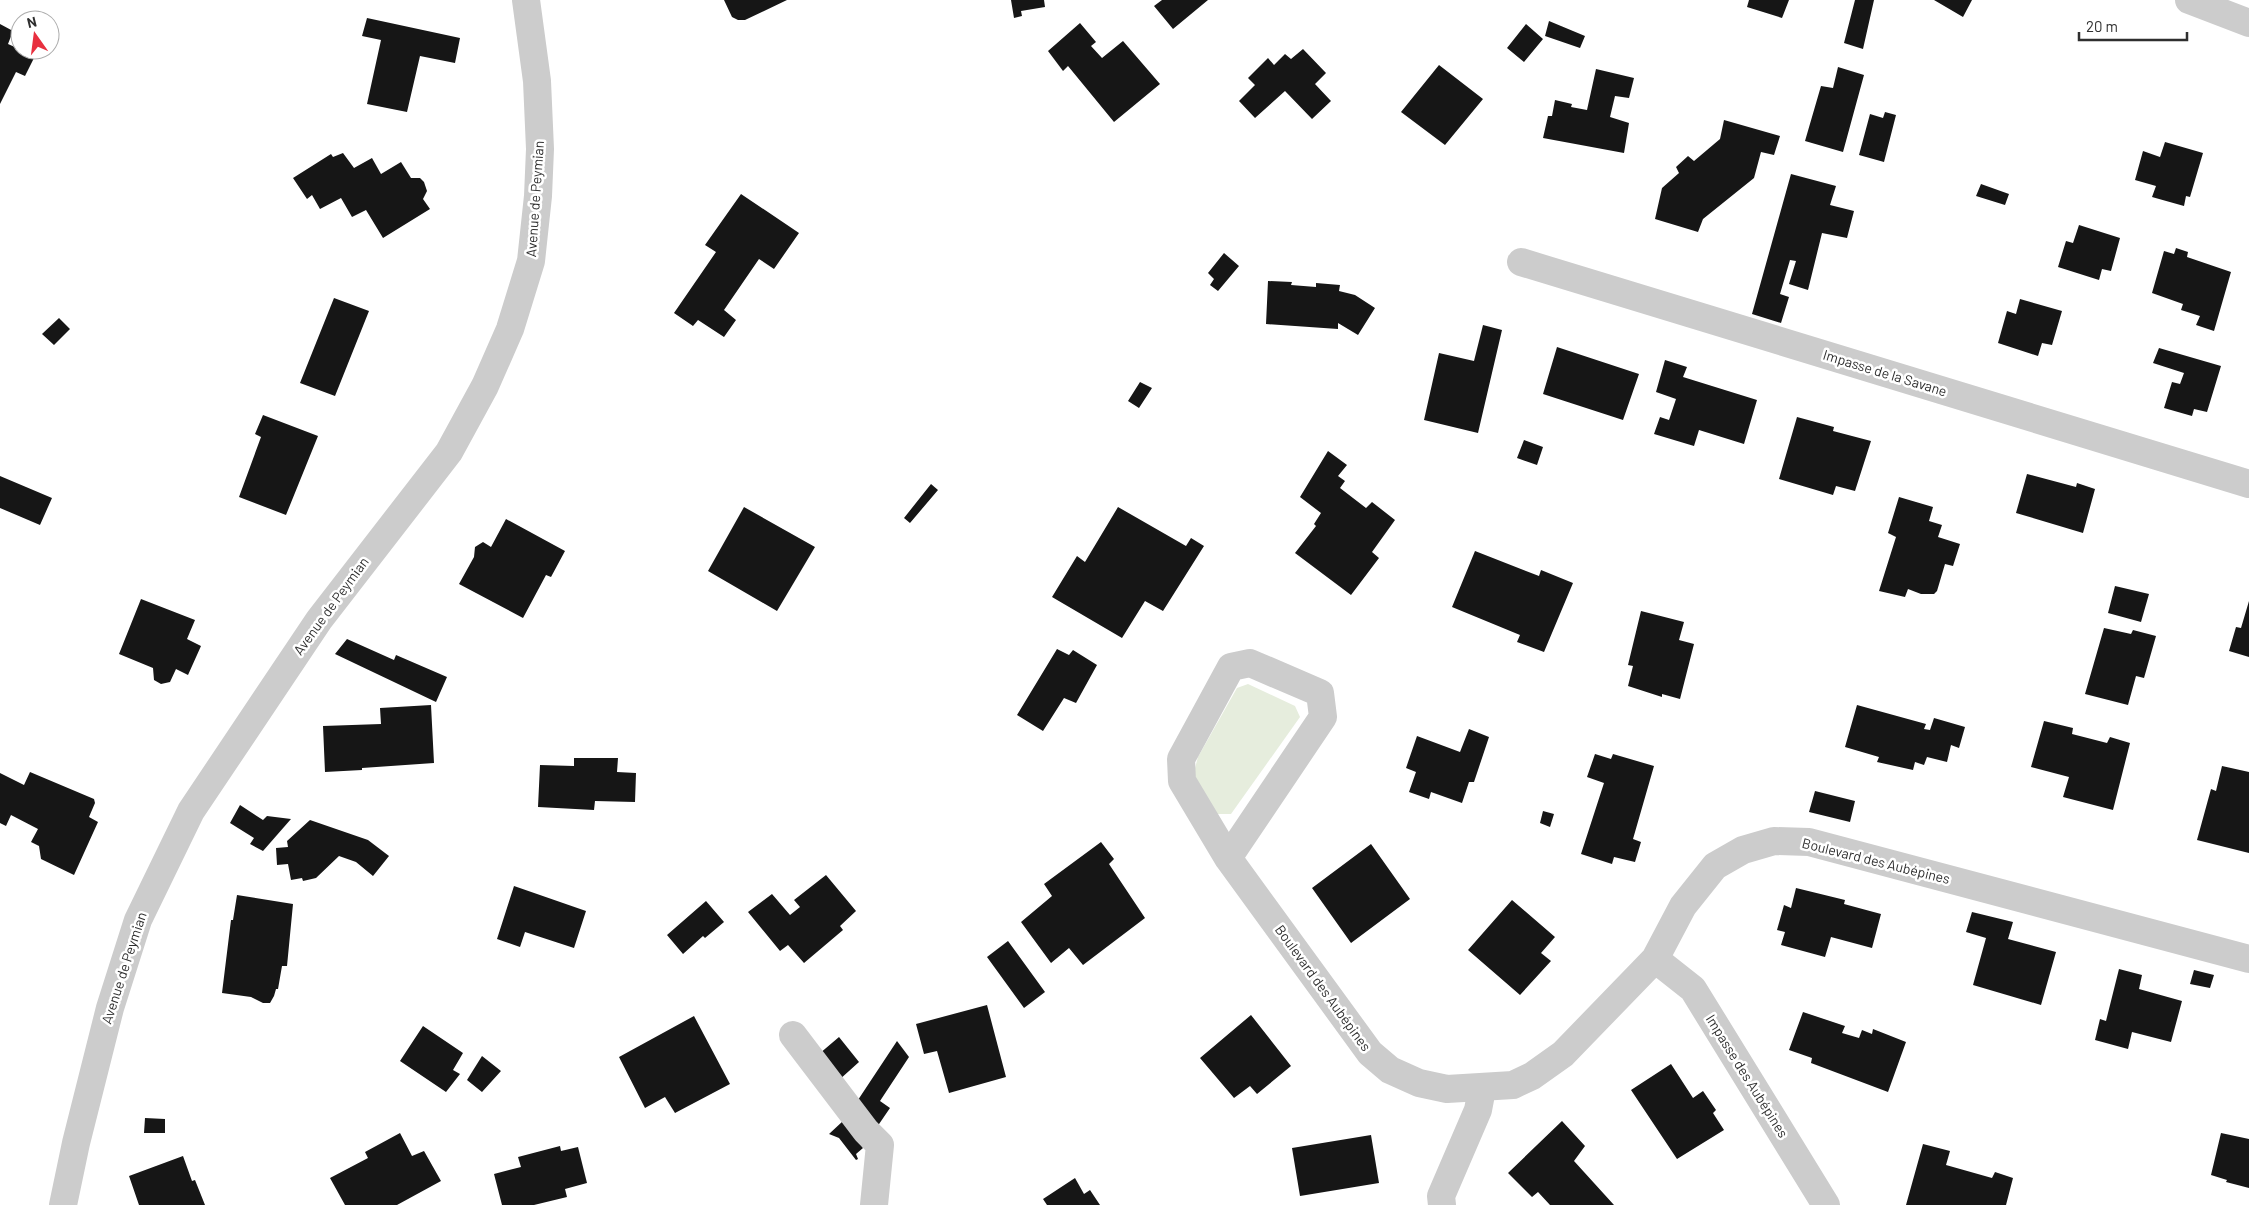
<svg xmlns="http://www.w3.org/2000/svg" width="2249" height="1205" viewBox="0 0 2249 1205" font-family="Barlow,sans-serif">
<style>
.green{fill:#e6eddd}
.building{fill:#161616}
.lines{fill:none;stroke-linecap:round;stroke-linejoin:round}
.minor{stroke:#ccc;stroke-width:28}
.labels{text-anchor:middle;stroke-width:5;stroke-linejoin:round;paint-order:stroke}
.street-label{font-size:14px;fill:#2f2f2f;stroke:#fff}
</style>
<rect width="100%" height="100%" fill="#fff"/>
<path class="green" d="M1248,684L1295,706L1300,717L1231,814H1217L1192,779L1198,757L1237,688Z"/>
<path class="building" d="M724,0H787L745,20H738L732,17Z
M1011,0H1044L1045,7L1021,11L1022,16L1014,18Z
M1162,0H1208L1173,29L1154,6Z
M1749,0H1789L1782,18L1747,7Z
M1855,0H1874L1863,49L1844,43Z
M1934,0H1972L1963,17Z
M367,18L460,38L455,63L420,56L407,112L367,104L381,40L362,36Z
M1549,21L1585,36L1580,48L1545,36Z
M1080,23L1096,42L1091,46L1102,58L1123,41L1160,84L1114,122L1068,66L1063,71L1048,51Z
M0,24L13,31L8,44L35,56L25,76L16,72L0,104Z
M1526,24L1543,39L1524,62L1507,48Z
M1303,49L1326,73L1315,84L1331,101L1312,119L1285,91L1255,118L1239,101L1255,85L1248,78L1268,58L1274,65L1285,54L1291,59Z
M1439,65L1483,99L1445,145L1401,112Z
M1838,67L1864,75L1843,152L1805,141L1821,86L1833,88Z
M1596,69L1634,78L1629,98L1615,96L1610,117L1629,123L1624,153L1543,138L1548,116H1552L1555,100L1572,104L1571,107L1587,110Z
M1885,112L1896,115L1884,162L1859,155L1870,114L1883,118Z
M1724,120L1780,136L1774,155L1761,152L1754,178L1703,219L1698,232L1655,219L1662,188L1679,173L1676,167L1688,156L1694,161L1720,139Z
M2165,142L2203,153L2190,197L2186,196L2184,206L2152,197L2156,186L2135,180L2143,151L2160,157Z
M343,153L354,168L372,158L381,174L401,162L411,178H420L424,182L427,191L423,199L430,209L383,238L366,210L352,217L341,198L320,209L312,195L307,199L293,178L331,154L333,157Z
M1791,174L1836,186L1830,205L1854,211L1847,238L1822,233L1808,290L1789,284L1796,261L1790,260L1780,294L1789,297L1781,323L1752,314Z
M1981,184L2009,194L2005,205L1976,196Z
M741,194L799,233L774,269L759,259L724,310L736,320L724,337L698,320L693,326L674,313L716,252L705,245Z
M2079,225L2120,238L2111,271L2102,269L2099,280L2058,267L2066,241L2073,243Z
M2176,248L2188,252L2187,257L2231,272L2214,331L2196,325L2200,316L2181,310L2183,304L2152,293L2164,251L2174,254Z
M1224,253L1239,266L1218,291L1210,285L1214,279L1208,273Z
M1268,281L1292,282L1291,285L1316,287V283L1340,285L1339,291L1355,295L1375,308L1358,335L1338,323V329L1266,324Z
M334,298L369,311L335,396L300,383Z
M2020,299L2062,311L2052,345L2042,343L2038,356L1998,343L2007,311L2016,314Z
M59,318L70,329L54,345L42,334Z
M1483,325L1502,330L1478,433L1424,420L1439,353L1474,361Z
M1557,347L1639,374L1623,420L1543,394Z
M2159,348L2221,366L2207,412L2194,409L2192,416L2164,408L2172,382L2180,384L2184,373L2153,363Z
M1665,360L1687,367L1683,377L1757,400L1744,444L1699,430L1694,446L1654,434L1660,417L1669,420L1676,399L1656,392Z
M1140,382L1152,388L1139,408L1128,401Z
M263,415L318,436L286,515L239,497L261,437L255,434Z
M1797,417L1834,427L1833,431L1871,441L1855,491L1836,486L1833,495L1779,479Z
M1524,440L1543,447L1537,465L1517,458Z
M1328,451L1347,465L1338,476L1345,481L1340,488L1366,508L1372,502L1395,520L1372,552L1379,558L1351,595L1295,553L1316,526L1314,524L1321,513L1300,497Z
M2027,474L2076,487L2077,483L2095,489L2083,533L2016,513Z
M0,476L52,498L40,525L0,508Z
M931,484L938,490L910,523L904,518Z
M1899,497L1933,507L1929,521L1942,525L1938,537L1960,544L1953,566L1945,564L1937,591L1934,594H1921L1908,589L1905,597L1879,591L1896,537L1888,533Z
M744,507L815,547L777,611L708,571Z
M1118,507L1186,546L1191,538L1204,546L1163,611L1145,601L1122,638L1052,597L1077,556L1085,562Z
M506,519L565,551L551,577L546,575L523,618L459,584L474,557L475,547L483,542L491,547Z
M1475,551L1539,576L1541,570L1573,583L1544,652L1517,642L1520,635L1452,607Z
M2115,586L2149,594L2141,622L2108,613Z
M141,599L195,620L187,639L201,646L188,675L176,669L170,682L161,684L154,680L153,668L119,654Z
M2249,601V657L2229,651L2236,627L2241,628Z
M1641,611L1684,622L1679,640L1694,644L1680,699L1662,694V697L1628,686L1633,666L1628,665Z
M2104,628L2131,634L2133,630L2156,636L2144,678L2136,676L2128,705L2085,694Z
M347,639L394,660L396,655L447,677L436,702L335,654Z
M1057,649L1069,655L1073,650L1097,665L1076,703L1064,698L1043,731L1017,715Z
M431,705L434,763L362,768V770L325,772L323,726L381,724L380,708Z
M1857,705L1926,724L1924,729L1930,730L1934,718L1965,727L1959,748L1951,745L1947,762L1927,757L1924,765L1915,762L1913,770L1877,762L1879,757L1845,747Z
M2044,721L2073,728L2072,734L2107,743L2110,737L2130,743L2113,810L2063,797L2069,777L2031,767Z
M1469,729L1489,737L1474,782H1469L1462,803L1431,792L1429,799L1409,792L1416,772L1406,768L1417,736L1460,752Z
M1595,754L1611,759L1613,754L1654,766L1633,839L1641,842L1635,862L1614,857L1612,864L1581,854L1604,783L1587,777Z
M574,758H618L617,772L636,773L635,802L595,801L594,810L538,807L540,765L574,766Z
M2222,766L2249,772V853L2197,840L2211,789L2216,791Z
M30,772L94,799L95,803L89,817L98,822L74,875L41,859L39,846L31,842L38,829L11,815L6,826L0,823V773L24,785Z
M1815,791L1855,801L1850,822L1809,812Z
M240,805L263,820L267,816L291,819L263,851L250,844L254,838L230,823Z
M1543,811L1554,814L1550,827L1540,823Z
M310,820L368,840L389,856L373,876L356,862L339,856L316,878L303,881L302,878L291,880L288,864L277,865L276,848L288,847L287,841Z
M1101,842L1114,859L1109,864L1145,918L1083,965L1069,948L1051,963L1021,922L1052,896L1044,884Z
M1371,844L1410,899L1351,943L1312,888Z
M826,875L856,911L840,926L843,930L804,963L788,945L780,951L748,912L772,894L790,915L800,907L794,900Z
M514,886L586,911L574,948L525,932L520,947L497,939Z
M1796,888L1845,900L1844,904L1881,914L1872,948L1831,937L1825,957L1781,945L1785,932L1777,930L1784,905L1791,908Z
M237,895L293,904L287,966H282L278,989H276L274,996L270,1003H263L251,997L222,993L231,920H233Z
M1512,900L1555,937L1541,953L1551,961L1520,995L1468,950Z
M706,901L724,922L705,938L703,936L683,954L667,935Z
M1972,912L2013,922L2008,939L2056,952L2041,1005L1973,985L1986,938L1966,932Z
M1008,941L1045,992L1024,1008L987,957Z
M2119,969L2142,975L2139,989L2182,1001L2171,1042L2132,1032L2128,1049L2095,1040L2100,1019L2106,1021Z
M2194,970L2214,975L2210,988L2190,984Z
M987,1005L1006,1077L949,1093L937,1051L924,1054L916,1024Z
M1803,1012L1845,1026L1842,1033L1859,1038L1862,1030L1872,1034L1873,1029L1906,1042L1888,1092L1811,1063L1812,1058L1789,1050Z
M1251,1015L1291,1066L1257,1094L1250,1086L1234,1098L1200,1058Z
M694,1016L730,1084L675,1113L665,1097L645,1108L619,1057Z
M423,1026L463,1053L453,1070L460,1074L446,1092L400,1061Z
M839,1037L859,1062L839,1080L819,1054Z
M897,1041L909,1057L880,1101L890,1108L877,1127L852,1109Z
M482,1056L501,1071L482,1092L467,1080Z
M1671,1064L1693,1098L1703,1091L1716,1110L1713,1113L1724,1130L1677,1159L1631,1090Z
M145,1118L165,1119V1133H144Z
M843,1121L863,1148L856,1154L858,1159L856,1160L839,1138L829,1134Z
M1562,1121L1585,1146L1574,1161L1614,1205H1550L1538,1192L1532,1197L1508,1173Z
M400,1133L412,1156L424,1151L441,1181L397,1205H345L330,1178L368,1158L365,1152Z
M2221,1133L2249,1139V1188L2226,1182L2227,1180L2211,1175Z
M1371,1135L1379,1183L1300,1196L1292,1148Z
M1923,1144L1950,1151L1946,1165L1992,1178L1995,1172L2013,1178L2006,1205H1906Z
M560,1146L561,1151L578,1147L587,1183L565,1189L567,1197L534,1205H502L494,1174L521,1167L518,1157Z
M183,1156L192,1181L195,1180L205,1205H139L129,1176Z
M1075,1178L1084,1194L1090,1190L1100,1205H1047L1043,1199Z"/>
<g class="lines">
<path class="minor" d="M2189,0L2249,23
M1521,262L2249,484
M1228,858L1323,717L1320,693L1250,663L1231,667L1181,759L1182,781L1228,858L1370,1053L1390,1070L1419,1083L1447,1089L1513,1085L1532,1076L1563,1054L1655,959L1683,906L1715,866L1743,850L1774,841L1809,842L2249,959
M1655,959L1693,989L1826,1205
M793,1035L866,1131L880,1145L874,1205
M63,1205L76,1143L110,1008L138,920L191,811L319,620L449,452L485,386L510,329L531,261L538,196L540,149L537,81L526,0
M1442,1205L1441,1196L1478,1110L1482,1089"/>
</g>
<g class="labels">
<g class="street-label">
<text transform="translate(535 199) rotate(-86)" y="5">Avenue de Peymian</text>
<text transform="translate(1885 373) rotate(17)" y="5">Impasse de la Savane</text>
<text transform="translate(331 606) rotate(-54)" y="5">Avenue de Peymian</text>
<text transform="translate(1876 861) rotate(14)" y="5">Boulevard des Aubépines</text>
<text transform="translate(124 968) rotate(-72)" y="5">Avenue de Peymian</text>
<text transform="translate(1323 988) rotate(54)" y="5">Boulevard des Aubépines</text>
<text transform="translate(1747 1076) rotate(58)" y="5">Impasse des Aubépines</text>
</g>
</g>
<g transform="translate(35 35) rotate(346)"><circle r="24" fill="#ffffff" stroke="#acacac"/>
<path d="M0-4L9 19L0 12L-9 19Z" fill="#e8303f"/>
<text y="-8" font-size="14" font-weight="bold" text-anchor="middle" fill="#2f2f2f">N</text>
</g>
<path d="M2079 32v8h108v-8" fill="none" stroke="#2f2f2f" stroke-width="2.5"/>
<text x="2086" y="32" font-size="15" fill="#2f2f2f" stroke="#ffffff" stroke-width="4" paint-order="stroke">20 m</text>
</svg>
